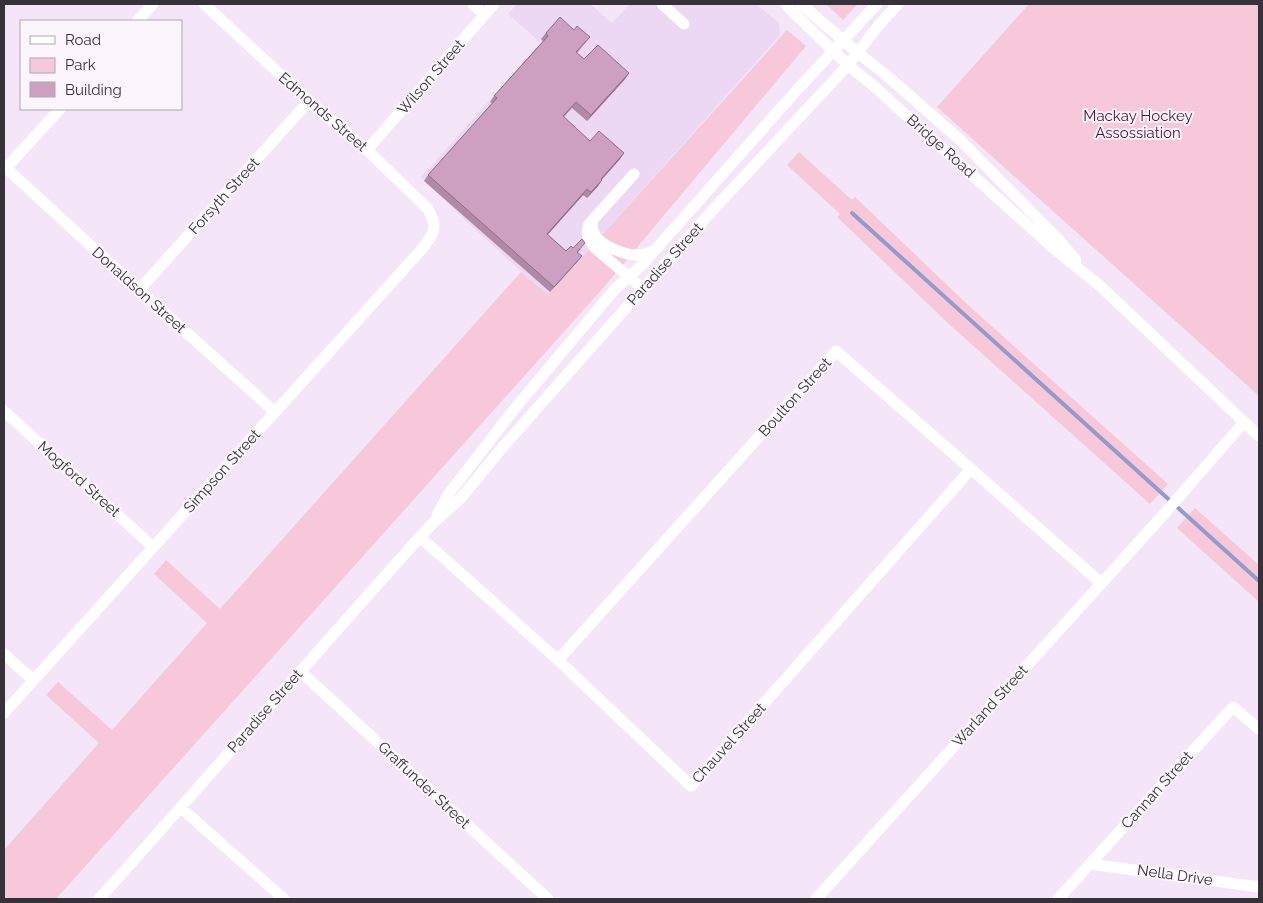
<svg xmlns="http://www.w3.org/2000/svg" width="1263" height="903" viewBox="0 0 1263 903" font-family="Raleway,sans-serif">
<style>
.built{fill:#ecd8f3}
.green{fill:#f7c8d9}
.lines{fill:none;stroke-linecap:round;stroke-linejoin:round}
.stream{stroke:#949ac9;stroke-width:4}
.minor{stroke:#fff;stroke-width:11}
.wall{fill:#b089a6}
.shaded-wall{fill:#906f87}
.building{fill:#cd9fc1;stroke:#906f87}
.labels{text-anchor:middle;stroke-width:4;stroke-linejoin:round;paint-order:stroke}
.street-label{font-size:15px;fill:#37323a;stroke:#fcf5fe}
.park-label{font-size:15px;fill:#541333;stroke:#fcf5fe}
</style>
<rect width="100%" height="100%" fill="#f4e5f9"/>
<path class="built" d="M517,4H590L612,23L630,4H756L779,23L780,35L548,296L468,223L421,177L541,43L508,14Z"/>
<path class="green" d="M826,4H858L843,20Z
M1029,4H1259V396L937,107Z
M787,30L806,46L604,287L56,899H4V850L99,743L46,695L58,682L112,730L207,623L154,574L166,560L220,609L521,272L548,295Z
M799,152L852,200L855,197L968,305L1168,484L1150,504L950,325L837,217L840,214L787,165Z
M1195,508L1259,565V602L1177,528Z"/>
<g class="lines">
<path class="stream" d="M852,213L1259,581"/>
<path class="minor" d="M473,4L485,15
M662,4L684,24
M786,4L793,12L848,65L875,87L1052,247L1099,285L1259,436
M801,4L858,53L886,75L958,138L1059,240L1076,260
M137,21L153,4
M367,150L494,4
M4,166L139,290L275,412
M6,168L60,109
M634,174L589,224C585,234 588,240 595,248L643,289
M592,221C592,224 592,230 594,233C600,246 626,256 640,255C645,255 650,252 655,250
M139,290L309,101
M4,411L153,547
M437,515L450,492L516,407L615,289L640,267L796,91L877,4
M420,537L558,660L691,786L971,469
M4,654L33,680
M558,660L836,351L971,469L1101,583
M300,671L548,899
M4,713L421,250C434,233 439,229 428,209L367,150L309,101L204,4
M181,808L284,899
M1090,864L1259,887
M99,899C207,779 312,657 420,537L432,524L461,498L501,449L710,213L848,65L878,26L898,4
M816,899L1165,513L1244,422
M1058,899L1233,707L1259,729"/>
</g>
<path class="wall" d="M574,30L590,37L577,53L584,59L629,73L625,79L587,121L572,108L564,117L590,141L624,153L620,159L602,179L598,186L587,198L583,195L547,235L566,251L573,248L581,249L578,252V261L550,292L424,181L428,175L492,103L490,102L494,96L543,41L541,39L546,33Z"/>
<path class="shaded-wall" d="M629,73L625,79L587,121L591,115Z
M624,153L620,159L597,185L601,179Z
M602,180L598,186L587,198L591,192Z
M587,189L583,195L543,240L547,234Z
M582,256L578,261L550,292L554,287Z"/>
<path class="building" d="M560,17L574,30L577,26L590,37L576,52L584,59L598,45L629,73L591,115L576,102L563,116L590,141L599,131L624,153L601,179L602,180L591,192L587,189L547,234L566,251L571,246L573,248L582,239L585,243L577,252L582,256L554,287L428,175L497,98L494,96L548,36L546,33Z"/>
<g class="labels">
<g class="street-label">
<text transform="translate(431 77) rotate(-49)" y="5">Wilson Street</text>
<text transform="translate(323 112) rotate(41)" y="5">Edmonds Street</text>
<text transform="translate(941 146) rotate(42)" y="5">Bridge Road</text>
<text transform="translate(224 196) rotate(-48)" y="5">Forsyth Street</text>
<text transform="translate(665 264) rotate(-48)" y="5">Paradise Street</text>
<text transform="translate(139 290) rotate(42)" y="5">Donaldson Street</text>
<text transform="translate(795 397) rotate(-48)" y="5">Boulton Street</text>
<text transform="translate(222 471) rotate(-48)" y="5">Simpson Street</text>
<text transform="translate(79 479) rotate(42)" y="5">Mogford Street</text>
<text transform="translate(990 706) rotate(-48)" y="5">Warland Street</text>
<text transform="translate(265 711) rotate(-49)" y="5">Paradise Street</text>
<text transform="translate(729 743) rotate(-48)" y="5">Chauvel Street</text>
<text transform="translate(424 785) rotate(43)" y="5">Graffunder Street</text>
<text transform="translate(1157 790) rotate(-48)" y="5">Cannan Street</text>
<text transform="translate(1175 875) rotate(8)" y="5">Nella Drive</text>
</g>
<g class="park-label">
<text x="1138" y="121">Mackay Hockey<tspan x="1138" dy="17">Assossiation</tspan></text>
</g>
</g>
<rect width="1263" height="903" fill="none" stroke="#37323a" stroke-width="10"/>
<rect x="20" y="20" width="162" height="90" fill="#fcf5fe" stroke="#ada7b0"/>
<rect x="30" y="36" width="25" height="8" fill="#ffffff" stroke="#ada7b0"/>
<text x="65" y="45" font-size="15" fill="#37323a">Road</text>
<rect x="30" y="58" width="25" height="15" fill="#f7c8d9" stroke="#ada7b0"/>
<text x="65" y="70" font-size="15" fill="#37323a">Park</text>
<rect x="30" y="82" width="25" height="15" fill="#cd9fc1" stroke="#ada7b0"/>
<text x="65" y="95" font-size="15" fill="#37323a">Building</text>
</svg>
